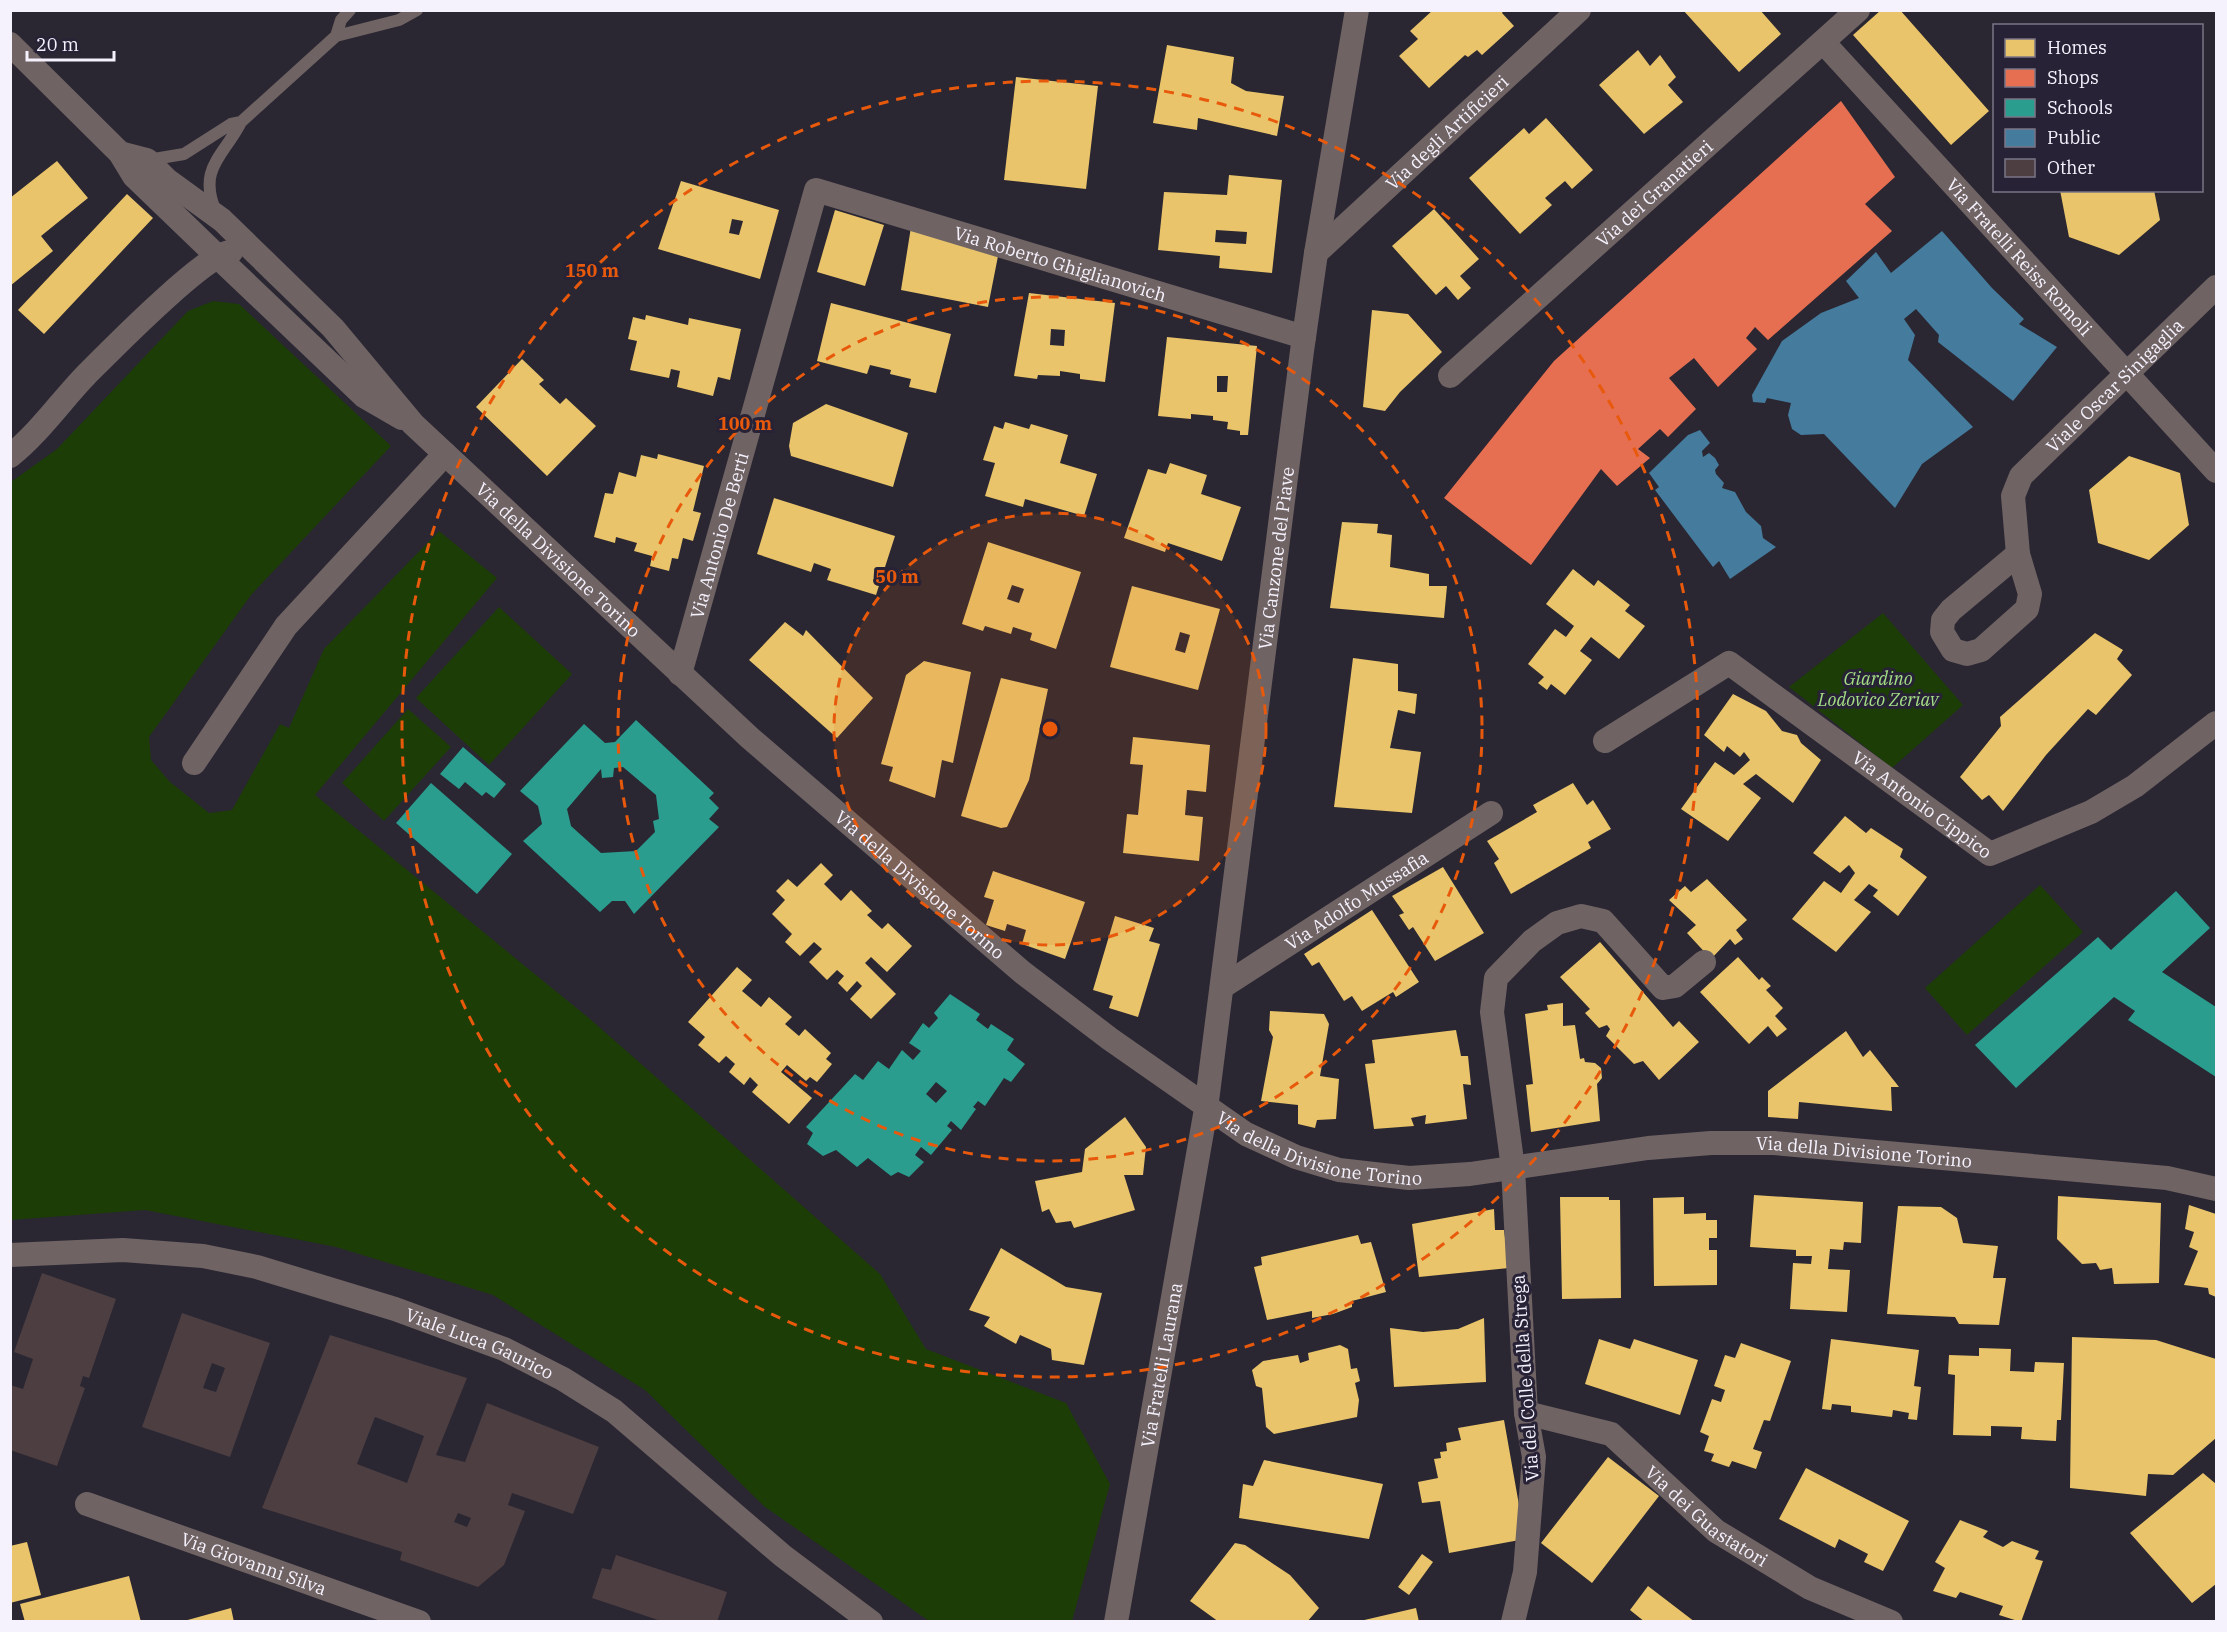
<svg xmlns="http://www.w3.org/2000/svg" width="2227" height="1632" viewBox="0 0 2227 1632" font-family="'IBM Plex Serif',serif">
<rect width="100%" height="100%" fill="#2a2732"/>
<path fill="#1d3d07" d="M213,301L239,304L391,446L251,595L149,737L151,760L170,782L209,813L232,810L280,724L289,728L324,649L439,531L497,578L315,795L590,1019L880,1274L926,1349L1066,1403L1110,1484L1072,1621H929L765,1507L645,1390L493,1295L336,1247L145,1210L11,1220V482L57,449L188,311Z
M499,607L572,674L489,765L416,698Z
M1883,613L1963,705L1892,768L1789,687Z
M408,709L451,747L384,821L342,783Z
M2040,885L2083,932L1967,1035L1925,988Z"/>
<path fill="#e9c46a" fill-rule="evenodd" d="M1433,10H1504L1502,13L1514,26L1482,55L1477,50L1468,57L1465,55L1429,88L1399,56L1418,39L1410,31Z
M1683,10H1760L1781,34L1739,72Z
M1881,10H1900L1989,111L1951,145L1853,35Z
M1167,45L1234,57L1231,83L1246,91L1284,96L1277,136L1198,118L1197,130L1153,123Z
M1638,50L1650,66L1660,55L1676,77L1668,85L1683,102L1644,134L1599,85Z
M1016,77L1098,86L1086,189L1004,180Z
M1546,118L1593,170L1572,189L1565,181L1545,198L1552,205L1520,234L1469,178L1524,128L1529,134Z
M57,161L88,198L41,236L53,251L10,286V198Z
M1229,175L1282,180L1272,273L1219,268L1220,256L1158,250L1164,192L1227,195ZM1216,230L1247,232L1246,244L1215,242Z
M681,181L779,210L760,279L658,249ZM732,219L743,221L739,235L729,233Z
M2060,190H2154L2160,220L2119,255L2069,237Z
M127,194L153,218L44,334L18,310Z
M1434,209L1479,259L1460,276L1471,288L1458,300L1446,286L1436,295L1392,246Z
M835,210L884,225L865,286L817,272Z
M911,227L999,251L988,307L901,290Z
M1029,293L1115,303L1105,382L1080,379V374L1060,371V376L1038,375L1037,379L1014,376ZM1051,329L1065,330L1064,346L1050,345Z
M831,303L951,334L936,393L909,387L911,379L890,374L891,370L870,365L867,374L817,361Z
M1372,310L1408,314L1442,352L1400,392L1385,411L1363,407Z
M646,315L688,325L689,318L741,329L730,380L718,377L713,396L677,387L680,371L671,369L669,378L630,370L637,341L628,339L633,317L645,320Z
M1167,337L1257,346L1248,435H1240V431L1227,429L1228,422L1213,420V416L1191,414V419L1158,416ZM1217,376H1228L1227,392H1217Z
M522,359L544,380L539,384L560,404L566,398L596,426L547,476L476,407Z
M826,404L908,433L893,487L791,456L789,446L793,423Z
M1005,422L1029,429L1031,424L1068,435L1060,463L1097,474L1084,516L1025,499L1023,507L985,496L995,463L983,460L994,426L1003,429Z
M658,454L704,466L693,511L701,513L693,541L683,538L678,559L672,558L669,571L650,566L652,556L634,551L637,543L616,537L615,543L594,537L605,493L613,494L619,472L636,477L641,455L657,459Z
M2129,456L2180,473L2189,525L2149,560L2098,543L2089,490Z
M1170,463L1207,475L1201,494L1241,507L1222,561L1168,543L1165,552L1124,538L1148,469L1166,474Z
M774,498L895,536L876,595L827,580L831,569L814,563L811,572L757,554Z
M1342,522L1378,524L1377,533L1392,535L1390,567L1429,574V586H1447L1444,618L1330,608Z
M988,542L1081,572L1056,649L1030,640L1032,633L1013,627L1011,634L985,626L983,631L962,624ZM1012,585L1024,589L1019,603L1007,599Z
M1573,569L1594,586L1598,580L1630,605L1625,611L1645,626L1619,659L1591,637L1580,651L1592,660L1565,695L1551,684L1547,690L1538,683L1544,677L1528,664L1555,629L1566,637L1574,626L1546,604Z
M1132,586L1220,609L1198,690L1110,667ZM1180,632L1190,635L1185,653L1175,650Z
M785,622L803,636L806,630L873,698L837,738L749,660Z
M2095,633L2123,650L2117,659L2132,675L2096,715L2088,709L2046,755L2003,811L1989,795L1982,800L1960,777L2001,726L2000,717Z
M1353,658L1398,664V691L1417,694L1415,714L1398,710L1390,748L1421,752L1412,813L1334,807Z
M924,661L971,672L953,763L942,760L935,798L889,781L893,767L881,764L906,675Z
M1001,678L1048,689L1029,780L1007,827L1001,828L961,816Z
M1733,694L1766,711L1782,731L1797,735L1801,743L1821,760L1793,803L1756,774L1743,784L1761,798L1728,841L1681,809L1715,762L1734,775L1750,760L1744,752L1740,757L1727,746L1724,752L1704,735Z
M1133,737L1210,745L1206,792L1187,790L1185,815L1203,817L1199,861L1123,853L1127,814L1138,815L1143,765L1130,764Z
M1573,783L1587,805L1593,800L1611,829L1588,842L1591,848L1511,894L1494,863L1499,859L1487,841L1537,812L1533,805Z
M1845,816L1866,833L1871,828L1903,849L1900,857L1927,877L1898,916L1873,896L1878,890L1869,884L1854,900L1871,912L1836,952L1792,919L1824,881L1841,893L1855,873L1849,865L1840,873L1813,853Z
M821,863L833,875L824,884L841,901L851,890L872,911L867,915L882,929L888,923L912,946L887,972L871,957L865,963L896,994L871,1019L850,999L862,986L857,981L847,992L838,983L844,976L837,970L827,980L809,962L822,949L814,942L800,956L785,942L792,934L772,914L785,900L776,891L788,879L797,887Z
M1443,867L1484,933L1435,961L1413,927L1409,930L1399,915L1404,913L1392,896Z
M993,871L1085,902L1065,959L1022,944L1026,930L1007,924L1005,931L986,925L994,900L984,897Z
M1707,879L1747,920L1736,930L1743,939L1735,945L1730,939L1711,959L1687,933L1696,925L1669,900L1685,886L1691,892Z
M1372,910L1419,982L1396,997L1393,992L1362,1011L1352,996L1344,1001L1319,962L1312,966L1304,954Z
M1115,916L1154,928L1149,941L1160,944L1138,1017L1109,1008L1113,996L1093,990Z
M1600,942L1673,1027L1679,1021L1699,1042L1659,1080L1643,1061L1634,1064L1606,1036L1610,1029L1607,1025L1599,1028L1585,1013L1590,1009L1560,977Z
M1738,957L1759,980L1762,977L1771,986L1766,990L1783,1008L1775,1016L1787,1029L1777,1037L1768,1026L1749,1044L1700,992Z
M737,967L752,980L742,991L761,1007L769,997L792,1017L785,1024L799,1036L805,1029L831,1053L826,1059L832,1064L817,1082L810,1077L806,1081L787,1065L781,1072L812,1098L789,1124L752,1092L758,1085L750,1077L744,1085L729,1072L735,1064L726,1056L719,1063L698,1045L705,1037L688,1022Z
M1563,1003V1026L1575,1025L1580,1059L1584,1058L1585,1062L1595,1063L1601,1068L1602,1078L1597,1084L1600,1121L1531,1132L1526,1085L1533,1084L1525,1014L1548,1010L1547,1005Z
M1270,1011L1324,1014L1329,1024L1320,1076L1339,1079L1336,1119L1317,1120L1315,1128L1298,1124V1105L1261,1101L1273,1037L1269,1030Z
M1456,1030L1461,1056H1468L1471,1085L1463,1084L1467,1119L1425,1124L1426,1115L1411,1118L1414,1126L1374,1129L1365,1064L1375,1063L1372,1040Z
M1846,1031L1863,1057L1870,1050L1899,1087H1891L1892,1111L1799,1102L1798,1119L1768,1117V1091Z
M1125,1117L1146,1147L1143,1175H1124L1135,1210L1074,1228L1071,1221L1056,1223L1049,1209L1042,1212L1035,1181L1082,1172L1085,1149Z
M1754,1195L1863,1202L1861,1243L1844,1242L1843,1250L1830,1249L1828,1269L1850,1270L1847,1312L1790,1309L1793,1263L1811,1264L1812,1256H1796V1250L1750,1247Z
M2058,1196L2161,1203L2159,1283L2114,1284L2112,1268L2100,1270L2096,1263L2082,1264L2057,1239Z
M1560,1197H1609V1200H1620L1621,1298L1562,1299Z
M1684,1197V1214L1706,1213V1220H1717V1238H1709V1250H1717V1285L1654,1286L1653,1198Z
M2189,1205L2216,1214V1297L2209,1294L2208,1288L2184,1285L2198,1251L2189,1247L2194,1232L2185,1229Z
M1898,1206L1941,1207L1957,1218L1963,1243L1998,1246L1993,1278H2006L1999,1325L1959,1324L1955,1317L1887,1314Z
M1494,1209L1495,1230H1504L1509,1268L1419,1277L1412,1224Z
M1358,1235L1361,1244L1371,1242L1386,1292L1352,1301V1307L1333,1314L1312,1318V1311L1267,1320L1254,1267L1262,1265L1261,1257Z
M1001,1248L1066,1287L1102,1293L1084,1365L1052,1360L1051,1349L1020,1335L1016,1344L984,1326L990,1317L969,1310Z
M1484,1318L1486,1382L1394,1387L1390,1328L1423,1332L1458,1329Z
M2072,1337L2156,1340L2216,1359V1438L2173,1475L2148,1474L2146,1496L2070,1488Z
M1599,1339L1630,1349L1634,1339L1698,1360L1680,1415L1585,1384Z
M1831,1339L1919,1350L1914,1386L1921,1387L1917,1420L1908,1419L1909,1413L1893,1410L1892,1417L1851,1412V1406L1832,1404L1831,1410L1822,1409Z
M1741,1343L1791,1361L1770,1421L1764,1420L1753,1449L1762,1452L1756,1469L1732,1461L1729,1467L1711,1461L1714,1454L1704,1451L1709,1436L1700,1432L1712,1399L1721,1402L1725,1390L1714,1386L1725,1355L1735,1358Z
M1340,1345L1348,1349L1351,1369L1357,1368L1360,1381L1355,1383L1359,1400L1357,1417L1274,1434L1266,1427L1262,1388L1256,1386L1252,1370L1263,1361L1298,1355L1300,1363L1309,1360L1308,1353Z
M1979,1348L2011,1349L2010,1371L2034,1372L2035,1362L2064,1363L2061,1420H2057L2056,1441L2021,1439L2022,1427L1991,1426V1436L1953,1435L1955,1375L1948,1374L1949,1355L1979,1356Z
M1504,1420L1525,1539L1449,1553L1440,1501L1422,1503L1418,1482L1438,1478L1434,1459L1441,1458L1440,1452L1447,1451L1446,1443L1461,1440L1458,1428Z
M1608,1457L1659,1496L1592,1583L1541,1543Z
M1264,1460L1383,1484L1369,1539L1239,1518L1243,1484L1253,1486Z
M1806,1468L1909,1521L1883,1571L1864,1562L1868,1554L1839,1539L1835,1548L1779,1519Z
M2203,1473L2216,1484V1584L2192,1603L2130,1533Z
M1960,1520L1988,1531L1983,1537L2003,1547L2012,1541L2039,1551L2035,1559L2043,1561L2021,1622L1999,1615L2003,1606L1960,1592L1956,1598L1933,1591L1945,1568L1935,1562Z
M27,1542L41,1595L10,1603V1546Z
M1235,1543L1245,1545L1290,1575L1319,1608L1307,1622H1219L1190,1601Z
M1422,1554L1433,1562L1409,1595L1398,1587Z
M129,1576L141,1622H25L20,1604Z
M1648,1586L1695,1622H1645L1630,1610Z
M231,1608L234,1622H184V1621Z
M1416,1608L1419,1622H1361L1360,1621Z"/>
<path fill="#e76f51" d="M1841,101L1895,177L1865,204L1892,231L1768,340L1755,327L1746,338L1757,349L1718,387L1694,358L1669,378L1696,409L1668,437L1660,429L1638,449L1650,458L1617,486L1601,469L1531,565L1444,498L1554,361Z"/>
<path fill="#2a9d8f" fill-rule="evenodd" d="M636,720L714,793L709,798L719,808L709,819L719,827L634,914L625,901H612L600,912L523,841L542,824L538,806L520,791L584,724L605,743L615,742ZM623,767L656,795L659,819L653,821L655,832L636,851L601,853L571,826L567,809L601,769L602,778L613,777L614,768Z
M463,747L506,784L494,798L486,792L482,796L465,782L459,789L440,774Z
M431,783L512,854L477,894L396,823Z
M2176,891L2210,928L2162,972L2216,1007V1077L2128,1020L2135,1011L2114,997L2016,1088L1975,1045L2098,937L2111,950Z
M950,994L980,1014L976,1020L988,1029L991,1024L1014,1039L1007,1050L1025,1064L1011,1082L1004,1078L985,1106L978,1101L973,1107L976,1109L961,1130L951,1121L947,1126L952,1130L931,1155L921,1147L915,1155L924,1162L909,1177L898,1172L891,1176L868,1158L857,1167L836,1150L823,1156L807,1144L813,1133L806,1127L855,1074L863,1080L878,1061L889,1069L902,1050L913,1060L921,1051L909,1043L923,1023L929,1028L938,1018L934,1013ZM936,1082L947,1091L936,1103L926,1094Z"/>
<path fill="#457b9d" d="M1942,231L1992,288L2024,319L2019,324L2057,347L2013,401L1938,342L1939,335L1916,309L1904,319L1915,335L1908,360L1973,427L1922,464L1895,508L1824,434L1801,435L1792,429L1788,415L1791,403L1767,398L1765,403L1753,402L1752,395L1782,341L1821,313L1859,298L1846,281L1876,252L1891,273Z
M1700,430L1710,443L1702,451L1703,457L1709,453L1715,458L1719,465L1715,470L1716,474L1724,483L1722,488L1735,492L1746,512L1761,526L1763,538L1776,547L1730,579L1719,561L1713,567L1655,490L1659,487L1649,473L1688,435Z"/>
<path fill="#4c3e41" fill-rule="evenodd" d="M42,1273L116,1299L89,1378L83,1376L80,1386L85,1388L57,1466L10,1450V1385L23,1389L33,1359L14,1352Z
M182,1313L270,1343L230,1457L142,1427ZM212,1363L225,1368L216,1392L203,1388Z
M330,1335L467,1378L436,1455L465,1462L487,1403L599,1447L573,1514L512,1493L508,1505L525,1511L504,1565L478,1587L400,1560L402,1552L262,1508ZM375,1417L424,1436L407,1483L357,1464ZM458,1513L471,1518L467,1527L454,1522Z
M616,1555L727,1592L717,1622H664L592,1598L602,1568L611,1570Z"/>
<g fill="none" stroke-linecap="round" stroke-linejoin="round">
<path stroke="#6f6364" stroke-width="12" d="M336,36L341,20L350,10
M148,160L184,154L231,124L241,122
M216,212C197,168 224,156 241,122L336,36L399,20L417,10"/>
<g stroke="#6f6364" stroke-width="24">
<path id="s1" d="M1823,42L2216,471"/>
<path d="M10,44L120,153L134,176L217,256L364,396L402,418"/>
<path id="s2" d="M120,153L147,160L167,180L222,220L333,328L413,424L750,738L1022,972L1110,1039L1246,1134L1296,1157L1339,1170L1409,1178L1470,1174L1648,1148L1711,1143H1774L2167,1178L2216,1189"/>
<path id="s3" d="M1316,253L1579,10"/>
<path id="s4" d="M1450,376L1858,10"/>
<path d="M10,456C39,433 61,401 86,375C107,354 209,250 231,252"/>
<path id="s5" d="M2018,554L2013,496L2021,476L2216,287"/>
<path d="M2018,554L2030,594L2027,609L1981,650L1967,654L1953,650L1942,632L1943,620L1951,610Z"/>
<path id="s6" d="M680,674L816,190L1304,337"/>
<path id="s7" d="M1605,741L1729,663L1990,854L2091,812L2135,786L2216,723"/>
<path d="M194,763L286,626L445,454"/>
<path id="s8" d="M1222,987L1491,813"/>
<path id="s9" d="M10,1255L123,1250L203,1256L257,1267L395,1309L504,1349L563,1379L614,1411L783,1556L871,1622"/>
<path id="s10" d="M1526,1413L1611,1434L1716,1531L1810,1588L1891,1622"/>
<path id="s11" d="M87,1504L419,1622"/>
<path id="s12" d="M1116,1622L1206,1109L1302,351L1316,253L1357,10"/>
<path d="M1513,1622L1525,1572L1534,1457L1526,1413L1513,1168L1492,1012L1496,978L1532,941L1557,923L1581,916L1603,921L1663,988L1675,986L1704,962"/>
</g>
</g>
<circle cx="1050" cy="729" r="216" fill="#e8590c" fill-opacity=".12"/>
<g fill="none" stroke="#e8590c" stroke-width="3" stroke-dasharray="10 8">
<circle cx="1050" cy="729" r="216"/>
<circle cx="1050" cy="729" r="432"/>
<circle cx="1050" cy="729" r="648"/>
</g>
<g text-anchor="middle" dominant-baseline="central" stroke-width="6" stroke-linejoin="round" paint-order="stroke">
<g font-size="18" fill="#f5f2fd" stroke="#282237">
<text stroke="none"><textPath href="#s3" startOffset="178">Via degli Artificieri</textPath></text>
<text stroke="none"><textPath href="#s4" startOffset="274">Via dei Granatieri</textPath></text>
<text stroke="none"><textPath href="#s1" startOffset="291">Via Fratelli Reiss Romoli</textPath></text>
<text stroke="none"><textPath href="#s6" startOffset="758">Via Roberto Ghiglianovich</textPath></text>
<text stroke="none"><textPath href="#s5" startOffset="210">Viale Oscar Sinigaglia</textPath></text>
<text stroke="none"><textPath href="#s6" startOffset="144">Via Antonio De Berti</textPath></text>
<text stroke="none"><textPath href="#s12" startOffset="1076">Via Canzone del Piave</textPath></text>
<text stroke="none"><textPath href="#s2" startOffset="603">Via della Divisione Torino</textPath></text>
<text stroke="none"><textPath href="#s7" startOffset="386">Via Antonio Cippico</textPath></text>
<text stroke="none"><textPath href="#s2" startOffset="1089">Via della Divisione Torino</textPath></text>
<text stroke="none"><textPath href="#s8" startOffset="160">Via Adolfo Mussafia</textPath></text>
<text stroke="none"><textPath href="#s2" startOffset="1575">Via della Divisione Torino</textPath></text>
<text stroke="none"><textPath href="#s2" startOffset="2128">Via della Divisione Torino</textPath></text>
<text stroke="none"><textPath href="#s9" startOffset="484">Viale Luca Gaurico</textPath></text>
<text stroke="none"><textPath href="#s12" startOffset="261">Via Fratelli Laurana</textPath></text>
<text transform="translate(1525 1378) rotate(-94)">Via del Colle della Strega</text>
<text stroke="none"><textPath href="#s10" startOffset="214">Via dei Guastatori</textPath></text>
<text stroke="none"><textPath href="#s11" startOffset="177">Via Giovanni Silva</textPath></text>
</g>
<g font-size="18" font-style="italic" fill="#a4df86" stroke="#282237">
<text x="1878" y="678">Giardino<tspan x="1878" dy="21">Lodovico Zeriav</tspan></text>
</g>
</g>
<circle cx="1050" cy="729" r="9" fill="#e8590c" stroke="#282237" stroke-width="3"/>
<g font-size="18" text-anchor="middle" font-weight="bold" fill="#e8590c" stroke="#282237" stroke-width="6" stroke-linejoin="round" paint-order="stroke">
<text x="592" y="277">150 m</text>
<text x="745" y="430">100 m</text>
<text x="897" y="583">50 m</text>
</g>
<rect width="2227" height="1632" fill="none" stroke="#f5f2fd" stroke-width="24"/>
<rect x="1993" y="24" width="210" height="168" fill="#282237" stroke="#7a7586" stroke-width="1.5"/>
<rect x="2005" y="39" width="30" height="18" fill="#e9c46a" stroke="#7a7586" stroke-width="1.5"/>
<text x="2047" y="54" font-size="18" fill="#f5f2fd">Homes</text>
<rect x="2005" y="69" width="30" height="18" fill="#e76f51" stroke="#7a7586" stroke-width="1.5"/>
<text x="2047" y="84" font-size="18" fill="#f5f2fd">Shops</text>
<rect x="2005" y="99" width="30" height="18" fill="#2a9d8f" stroke="#7a7586" stroke-width="1.5"/>
<text x="2047" y="114" font-size="18" fill="#f5f2fd">Schools</text>
<rect x="2005" y="129" width="30" height="18" fill="#457b9d" stroke="#7a7586" stroke-width="1.5"/>
<text x="2047" y="144" font-size="18" fill="#f5f2fd">Public</text>
<rect x="2005" y="159" width="30" height="18" fill="#4c3e41" stroke="#7a7586" stroke-width="1.5"/>
<text x="2047" y="174" font-size="18" fill="#f5f2fd">Other</text>
<path d="M27 51v9h87v-9" fill="none" stroke="#f5f2fd" stroke-width="3"/>
<text x="36" y="51" font-size="18" fill="#f5f2fd" stroke="#282237" stroke-width="4.5" paint-order="stroke">20 m</text>
</svg>
